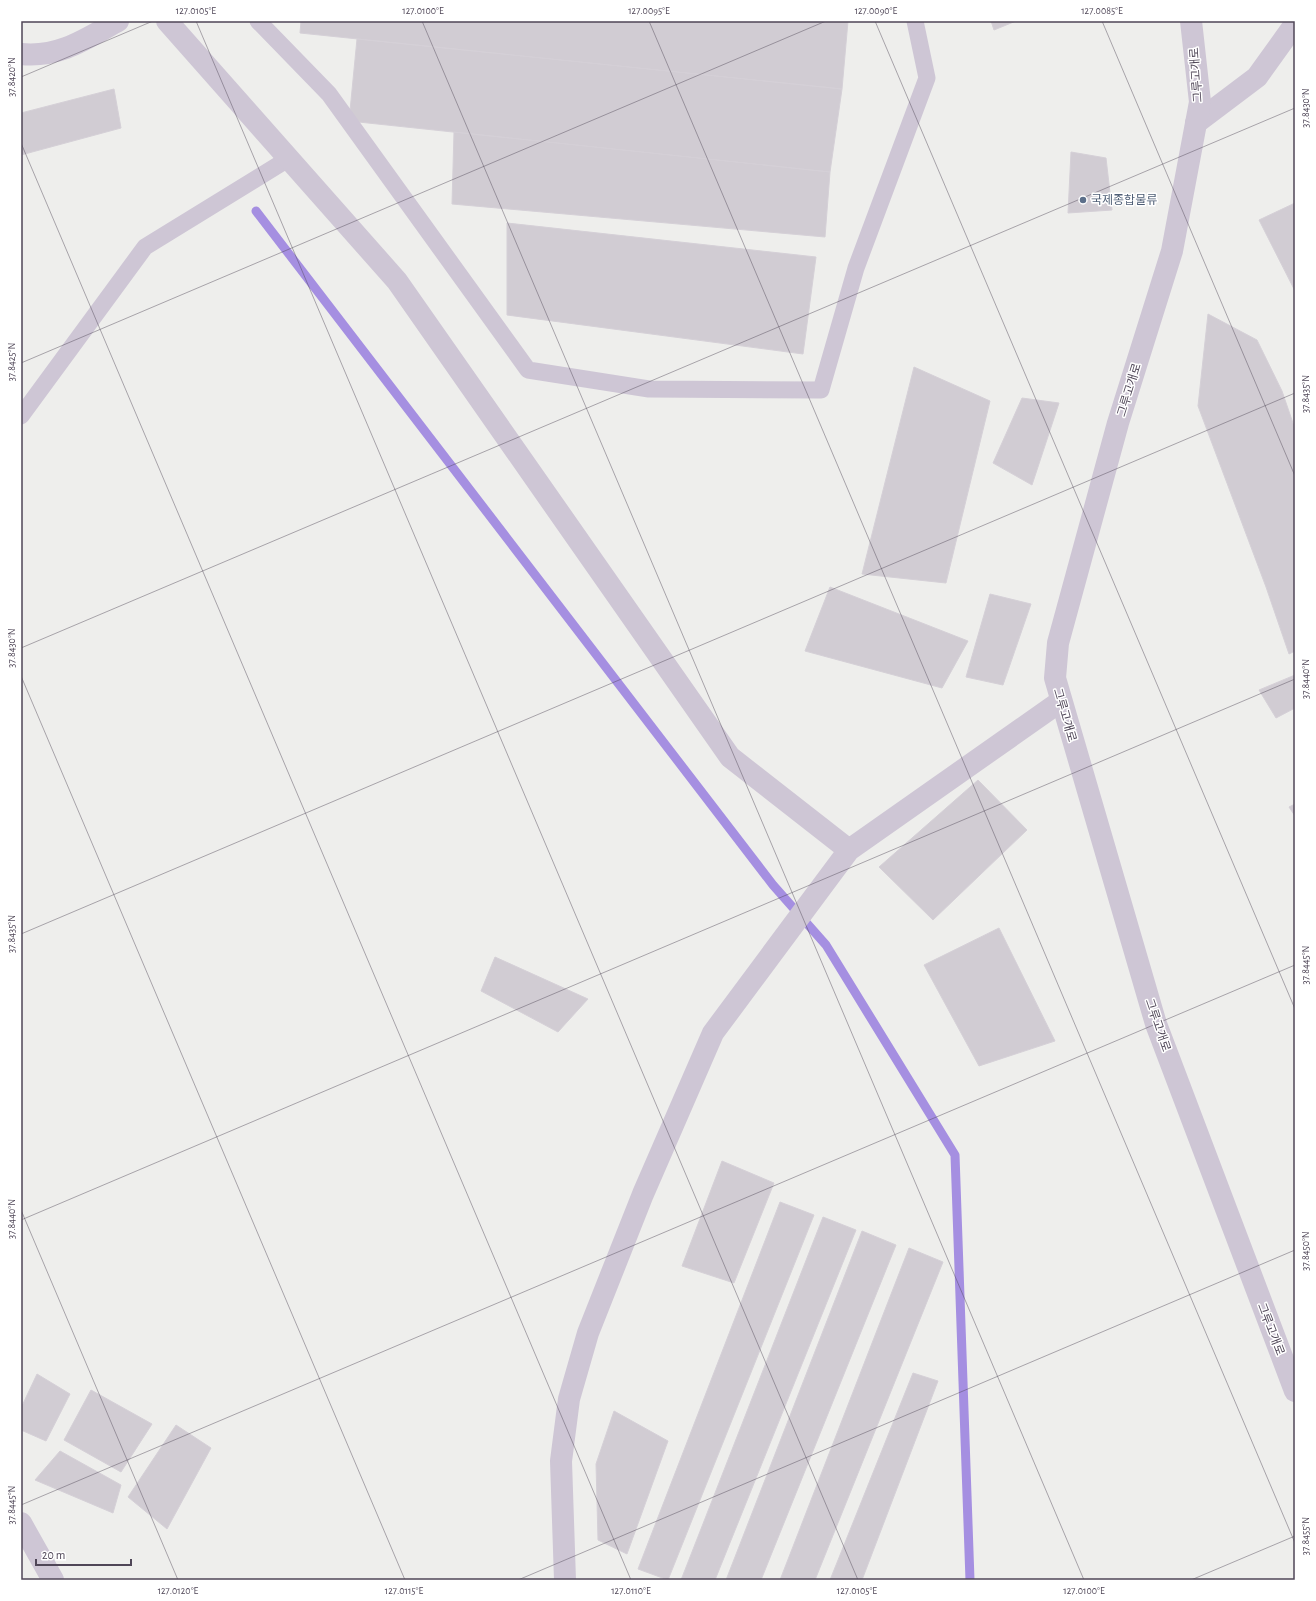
<svg xmlns="http://www.w3.org/2000/svg" width="1316" height="1601" viewBox="0 0 1316 1601" font-family="'Alegreya Sans','Noto Sans KR',sans-serif">
<rect width="100%" height="100%" fill="#eeeeec"/>
<g fill="none" stroke-linecap="round" stroke-linejoin="round">
<path stroke="#a58fe1" stroke-width="9" d="M256,211L773,885L826,945L955,1155L970,1580"/>
</g>
<path fill="#d1ccd3" stroke="#d5d0d7" d="M301,21H848L842,89L300,33Z
M991,21H1016L994,30Z
M357,39L842,89L830,172L349,121Z
M114,89L121,128L21,155V113Z
M454,132L830,172L825,237L452,204Z
M1071,152L1106,158L1112,210L1068,213Z
M1295,203V291L1259,220Z
M507,223L816,257L803,354L507,315Z
M1208,314L1257,340L1282,391L1295,429V651L1289,654L1266,587L1198,406Z
M914,367L990,401L946,583L862,574Z
M1022,398L1059,403L1032,485L993,463Z
M830,587L968,641L942,688L805,651Z
M990,594L1031,604L1003,685L966,677Z
M1295,675V708L1276,718L1259,690Z
M978,780L1027,830L933,920L879,867Z
M1295,804V816L1289,807Z
M999,928L1055,1041L979,1066L924,965Z
M495,957L588,999L558,1032L481,991Z
M722,1161L774,1183L734,1283L682,1266Z
M780,1202L814,1215L668,1580L638,1569Z
M823,1217L856,1230L715,1580H681Z
M862,1231L896,1245L761,1580H726Z
M909,1248L943,1262L815,1580H780Z
M913,1373L938,1381L862,1580H830Z
M37,1374L70,1394L46,1441L21,1430V1408Z
M91,1390L152,1424L121,1472L64,1440Z
M614,1411L668,1441L627,1554L598,1540L596,1464Z
M176,1425L211,1448L167,1529L128,1497Z
M60,1451L121,1485L113,1513L35,1480Z"/>
<g fill="none" stroke-linecap="round" stroke-linejoin="round">
<path stroke="#cec6d5" stroke-width="17" d="M258,21L329,94L528,370L649,389L821,390L856,268L927,78L915,21
M21,416L145,247L288,159"/>
<path stroke="#cec6d5" stroke-width="22" d="M167,21L397,281L730,757L849,850
M21,54C59,58 86,39 118,21
M1196,123L1257,77L1295,24
M21,1523L53,1580
M565,1580L561,1461L569,1399L588,1333L643,1194L713,1033L849,850L1061,701"/>
<path stroke="#cec6d5" stroke-width="22" d="M1191,21L1200,102L1172,251L1118,423L1058,643L1055,678L1156,1024L1295,1391"/>
</g>
<path fill="none" stroke="#4f4657" stroke-width="1" stroke-opacity="0.45" d="M196,21L858,1580M422,21L1084,1580M649,21L1295,1543M875,21L1295,1009M1102,21L1295,476M21,77L153,21M21,143L631,1580M21,363L826,21M21,648L1295,108M21,676L405,1580M21,934L1295,393M21,1210L178,1580M21,1220L1295,679M21,1505L1295,965M518,1580L1295,1250M1191,1580L1295,1536"/>
<circle fill="#5c6f8a" stroke="#fff" stroke-width="1.5" cx="1083" cy="200" r="4"/>
<g text-anchor="middle" dominant-baseline="central" stroke-width="3" stroke-linejoin="round" paint-order="stroke">
<g font-size="12" fill="#4f4657" stroke="#fff">
<text transform="translate(1196 75) rotate(-94)">그루고개로</text>
<text transform="translate(1129 390) rotate(-73)">그루고개로</text>
<text transform="translate(1065 715) rotate(74)">그루고개로</text>
<text transform="translate(1158 1025) rotate(71)">그루고개로</text>
<text transform="translate(1271 1329) rotate(69)">그루고개로</text>
</g>
<g font-size="12" fill="#4e5e75" stroke="#fff" text-anchor="start">
<text x="1091" y="200">국제종합물류</text>
</g>
</g>
<rect width="1316" height="1601" fill="none" stroke="#ffffff" stroke-width="44"/>
<path d="M36 1559v6h95v-6" fill="none" stroke="#4f4657" stroke-width="2"/>
<text x="42" y="1559" font-size="12" fill="#4f4657" stroke="#ffffff" stroke-width="3" paint-order="stroke">20 m</text>
<rect x="22" y="22" width="1272" height="1557" fill="none" stroke="#4f4657" stroke-width="1.5"/>
<g font-size="10" text-anchor="middle" fill="#4f4657">
<text x="196" y="14">127.0105°E</text>
<text x="423" y="14">127.0100°E</text>
<text x="649" y="14">127.0095°E</text>
<text x="876" y="14">127.0090°E</text>
<text x="1102" y="14">127.0085°E</text>
<text transform="translate(11 77) rotate(-90)" y="4">37.8420°N</text>
<text transform="translate(1305 108) rotate(-90)" y="4">37.8430°N</text>
<text transform="translate(11 362) rotate(-90)" y="4">37.8425°N</text>
<text transform="translate(1305 394) rotate(-90)" y="4">37.8435°N</text>
<text transform="translate(11 648) rotate(-90)" y="4">37.8430°N</text>
<text transform="translate(1305 679) rotate(-90)" y="4">37.8440°N</text>
<text transform="translate(11 934) rotate(-90)" y="4">37.8435°N</text>
<text transform="translate(1305 965) rotate(-90)" y="4">37.8445°N</text>
<text transform="translate(11 1219) rotate(-90)" y="4">37.8440°N</text>
<text transform="translate(1305 1251) rotate(-90)" y="4">37.8450°N</text>
<text transform="translate(11 1505) rotate(-90)" y="4">37.8445°N</text>
<text transform="translate(1305 1536) rotate(-90)" y="4">37.8455°N</text>
<text x="178" y="1594">127.0120°E</text>
<text x="404" y="1594">127.0115°E</text>
<text x="631" y="1594">127.0110°E</text>
<text x="857" y="1594">127.0105°E</text>
<text x="1084" y="1594">127.0100°E</text>
</g>
</svg>
